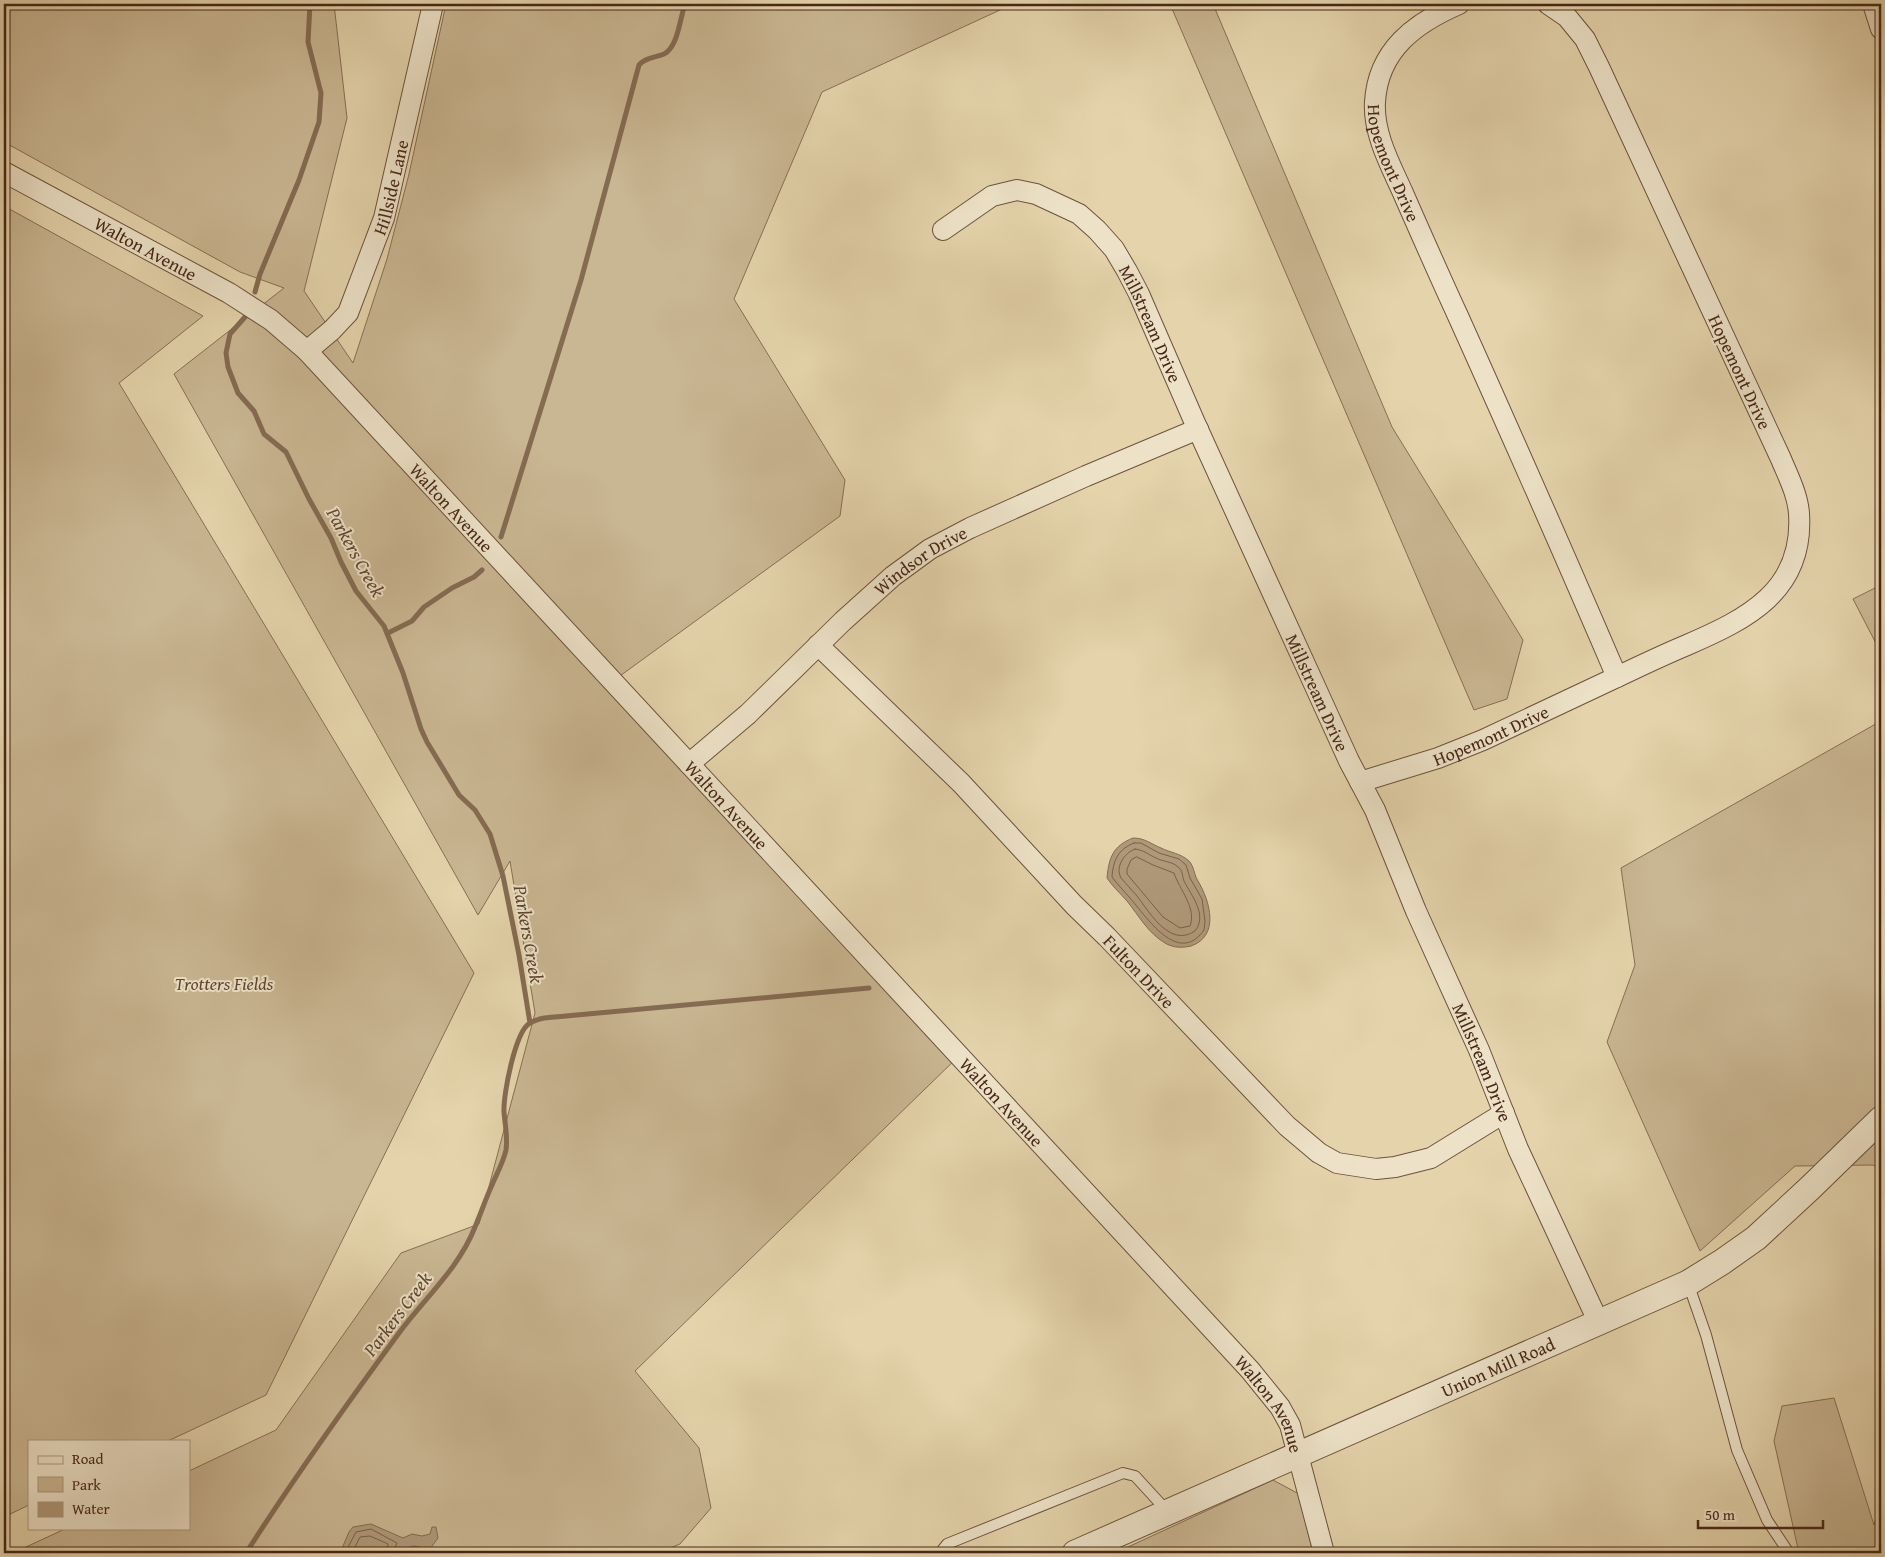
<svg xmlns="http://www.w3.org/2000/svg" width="1885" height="1557" viewBox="0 0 1885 1557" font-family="'Gentium Book Plus',serif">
<rect width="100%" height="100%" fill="#e4d3ab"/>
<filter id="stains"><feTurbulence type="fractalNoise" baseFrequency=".004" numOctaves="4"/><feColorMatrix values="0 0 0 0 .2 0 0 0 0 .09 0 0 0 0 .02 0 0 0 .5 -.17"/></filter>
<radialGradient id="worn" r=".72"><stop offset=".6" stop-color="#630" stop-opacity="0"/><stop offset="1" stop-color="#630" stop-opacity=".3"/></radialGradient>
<path fill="#c9b692" stroke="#886e54" d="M4,4H334L347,118L304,291L353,363L387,259L409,174L446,4H1013L822,92L734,299L845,480L840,516L613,681L961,1054L635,1371L699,1448L711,1508L680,1544L658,1553H13L67,1528H189V1471L276,1430L401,1253L479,1224L535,1013L510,861L478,915L174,374L284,288L240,272L4,142Z
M1170,4H1213L1392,427L1523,640L1507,699L1474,710Z
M4,206L203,316L119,383L474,973L266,1395L168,1441H29V1505L4,1517Z
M1881,585V653L1853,599Z
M1881,721V1170L1873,1165L1795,1166L1700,1251L1607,1042L1635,965L1621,868Z
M1834,1398L1874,1525L1881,1501V1553H1799L1774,1441L1782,1406Z
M1273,1480L1299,1494L1313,1553H1115Z"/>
<path fill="#af9979" stroke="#856b52" d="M1133,838C1145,838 1151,844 1161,848C1171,853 1180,853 1189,861C1194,866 1194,875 1198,881C1210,901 1220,936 1191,946C1183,948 1173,948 1165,943C1148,933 1139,916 1127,901C1120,893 1113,887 1107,878C1109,857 1113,846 1133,838Z
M371,1524L403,1538L412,1534L422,1536L430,1534L432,1527H436L438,1538L430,1549L414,1546L406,1548L395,1553H340L349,1532L353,1527Z"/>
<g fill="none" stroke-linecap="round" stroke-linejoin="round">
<path stroke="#7b6048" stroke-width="1" d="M1134,843H1141L1159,853L1179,859L1186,865L1190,878L1202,899L1205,921L1204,930C1178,967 1146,916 1130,898C1124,891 1118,885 1112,877C1113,861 1118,849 1134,843Z
M1135,849C1144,850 1149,855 1156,858C1163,862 1172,861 1178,867C1183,870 1182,876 1184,881C1191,895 1208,915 1195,931C1170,948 1150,913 1137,896C1132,890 1126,884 1121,878C1115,867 1124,853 1135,849Z
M1137,857L1153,865L1174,873C1179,889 1197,908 1190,926L1180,928L1163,917L1127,874V869L1131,860Z
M345,1553L356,1532L371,1529L397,1543L393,1553
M352,1553L360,1537L370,1536L388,1544L387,1553"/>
<path stroke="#856b52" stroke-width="5" d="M255,292L260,274L299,180L319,122L321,93L308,42L310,4
M245,317L230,334L226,353L228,367L238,393L254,411L264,434L286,452L309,499L331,538L341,562L356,591L384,626L403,673L421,729L427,742L459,795L475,810L490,834L503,876L519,955L530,1023
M501,537L581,280L639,65C646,57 655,58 664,54C678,47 680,18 685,4
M388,633L412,621L424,607L452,588L474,577L482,570
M246,1553C294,1478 346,1405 399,1333C425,1298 459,1268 475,1227C481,1213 486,1198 492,1185C497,1173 503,1163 506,1150C508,1137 505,1125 504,1112C503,1096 515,1031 530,1023C540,1017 554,1017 566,1016L869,988"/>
<g stroke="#6e523c" stroke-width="12">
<path id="service" d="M1688,1283L1706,1335L1737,1450L1767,1520L1789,1553
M945,1553L943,1549L947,1544L1123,1473L1135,1476L1168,1512"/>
</g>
<g stroke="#6e523c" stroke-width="22">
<g id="minor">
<path id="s1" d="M1459,4C1415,23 1378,50 1375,102C1373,134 1391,166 1403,193C1421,234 1439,275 1458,316C1512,436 1565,556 1617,677C1640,666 1663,655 1687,645C1747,619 1804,591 1799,514C1798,495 1788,476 1781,459L1599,67L1585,39L1567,17L1548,4"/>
<path d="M1873,4L1881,29"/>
<path id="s2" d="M4,172L229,293L271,320L307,351L1250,1370L1280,1407L1290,1425L1324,1553"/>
<path id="s3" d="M943,230L992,196L1017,190L1036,194L1079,214L1097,230L1114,249L1127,271L1139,294L1195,423L1314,684L1349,761L1375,810L1416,911L1479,1050L1518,1149L1598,1321"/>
<path id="s4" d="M307,351L332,330L348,313L384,218L433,4"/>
<path id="s5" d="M818,645L961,783L1074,905L1107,937L1287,1126L1319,1153L1337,1163L1376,1169L1395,1167L1431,1158L1504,1113"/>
<path id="s6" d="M689,764L748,714L843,621L893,576L930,549L970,528L1086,476L1198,429"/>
<path id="s7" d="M1360,782L1438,758L1483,740L1617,677"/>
</g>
</g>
<g stroke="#6e523c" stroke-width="27">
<g id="tertiary">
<path id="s8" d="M1075,1553L1688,1283L1722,1262L1756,1238L1810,1188L1881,1119"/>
</g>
</g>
<use href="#service" stroke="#ede2c8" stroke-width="10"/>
<use href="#minor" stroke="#ede2c8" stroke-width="20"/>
<use href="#tertiary" stroke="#ede2c8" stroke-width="25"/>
</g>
<g text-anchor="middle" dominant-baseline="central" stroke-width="4" stroke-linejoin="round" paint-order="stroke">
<g font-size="18" fill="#472717" stroke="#ede2c8">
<text stroke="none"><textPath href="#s1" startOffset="201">Hopemont Drive</textPath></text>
<text stroke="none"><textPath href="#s4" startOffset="189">Hillside Lane</textPath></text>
<text stroke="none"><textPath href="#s2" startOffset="161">Walton Avenue</textPath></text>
<text stroke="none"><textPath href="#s3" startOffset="285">Millstream Drive</textPath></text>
<text transform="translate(1740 372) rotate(65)">Hopemont Drive</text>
<text stroke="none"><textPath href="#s2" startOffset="566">Walton Avenue</textPath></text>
<text stroke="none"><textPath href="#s6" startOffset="309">Windsor Drive</textPath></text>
<text stroke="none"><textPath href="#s3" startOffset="690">Millstream Drive</textPath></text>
<text stroke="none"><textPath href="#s7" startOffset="139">Hopemont Drive</textPath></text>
<text stroke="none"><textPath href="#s2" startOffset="971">Walton Avenue</textPath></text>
<text stroke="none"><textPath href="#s5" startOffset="458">Fulton Drive</textPath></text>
<text stroke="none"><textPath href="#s3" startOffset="1095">Millstream Drive</textPath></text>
<text stroke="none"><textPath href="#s2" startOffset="1376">Walton Avenue</textPath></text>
<text stroke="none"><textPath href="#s8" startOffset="462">Union Mill Road</textPath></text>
<text stroke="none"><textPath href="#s2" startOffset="1781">Walton Avenue</textPath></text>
</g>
<g font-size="18" font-style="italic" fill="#614430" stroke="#ede2c8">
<text x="224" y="983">Trotters Fields</text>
</g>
<g font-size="19" font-style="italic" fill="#614430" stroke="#ede2c8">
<text transform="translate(356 552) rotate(61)">Parkers Creek</text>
<text transform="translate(529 934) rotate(80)">Parkers Creek</text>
<text transform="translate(397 1314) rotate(-53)">Parkers Creek</text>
</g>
</g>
<rect width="1885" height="1557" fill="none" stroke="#e4d3ab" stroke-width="20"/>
<rect x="5" y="5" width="1875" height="1547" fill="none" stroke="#472717" stroke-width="2.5"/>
<rect x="10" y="10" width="1865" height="1537" fill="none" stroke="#472717"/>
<rect x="28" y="1440" width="162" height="90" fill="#ede2c8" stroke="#ab9781"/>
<rect x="38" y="1456" width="25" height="8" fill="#ede2c8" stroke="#ab9781"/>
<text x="72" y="1464" font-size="15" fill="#472717">Road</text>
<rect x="38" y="1477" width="25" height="15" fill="#c9b692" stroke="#ab9781"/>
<text x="72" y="1490" font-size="15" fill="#472717">Park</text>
<rect x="38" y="1502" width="25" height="15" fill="#af9979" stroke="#ab9781"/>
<text x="72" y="1514" font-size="15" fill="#472717">Water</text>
<path d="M1698 1520v8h125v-8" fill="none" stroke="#472717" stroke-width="2.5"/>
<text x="1705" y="1520" font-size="15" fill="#472717" stroke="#ede2c8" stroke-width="4" paint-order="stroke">50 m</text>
<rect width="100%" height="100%" filter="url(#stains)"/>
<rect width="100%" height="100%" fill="url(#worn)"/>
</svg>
